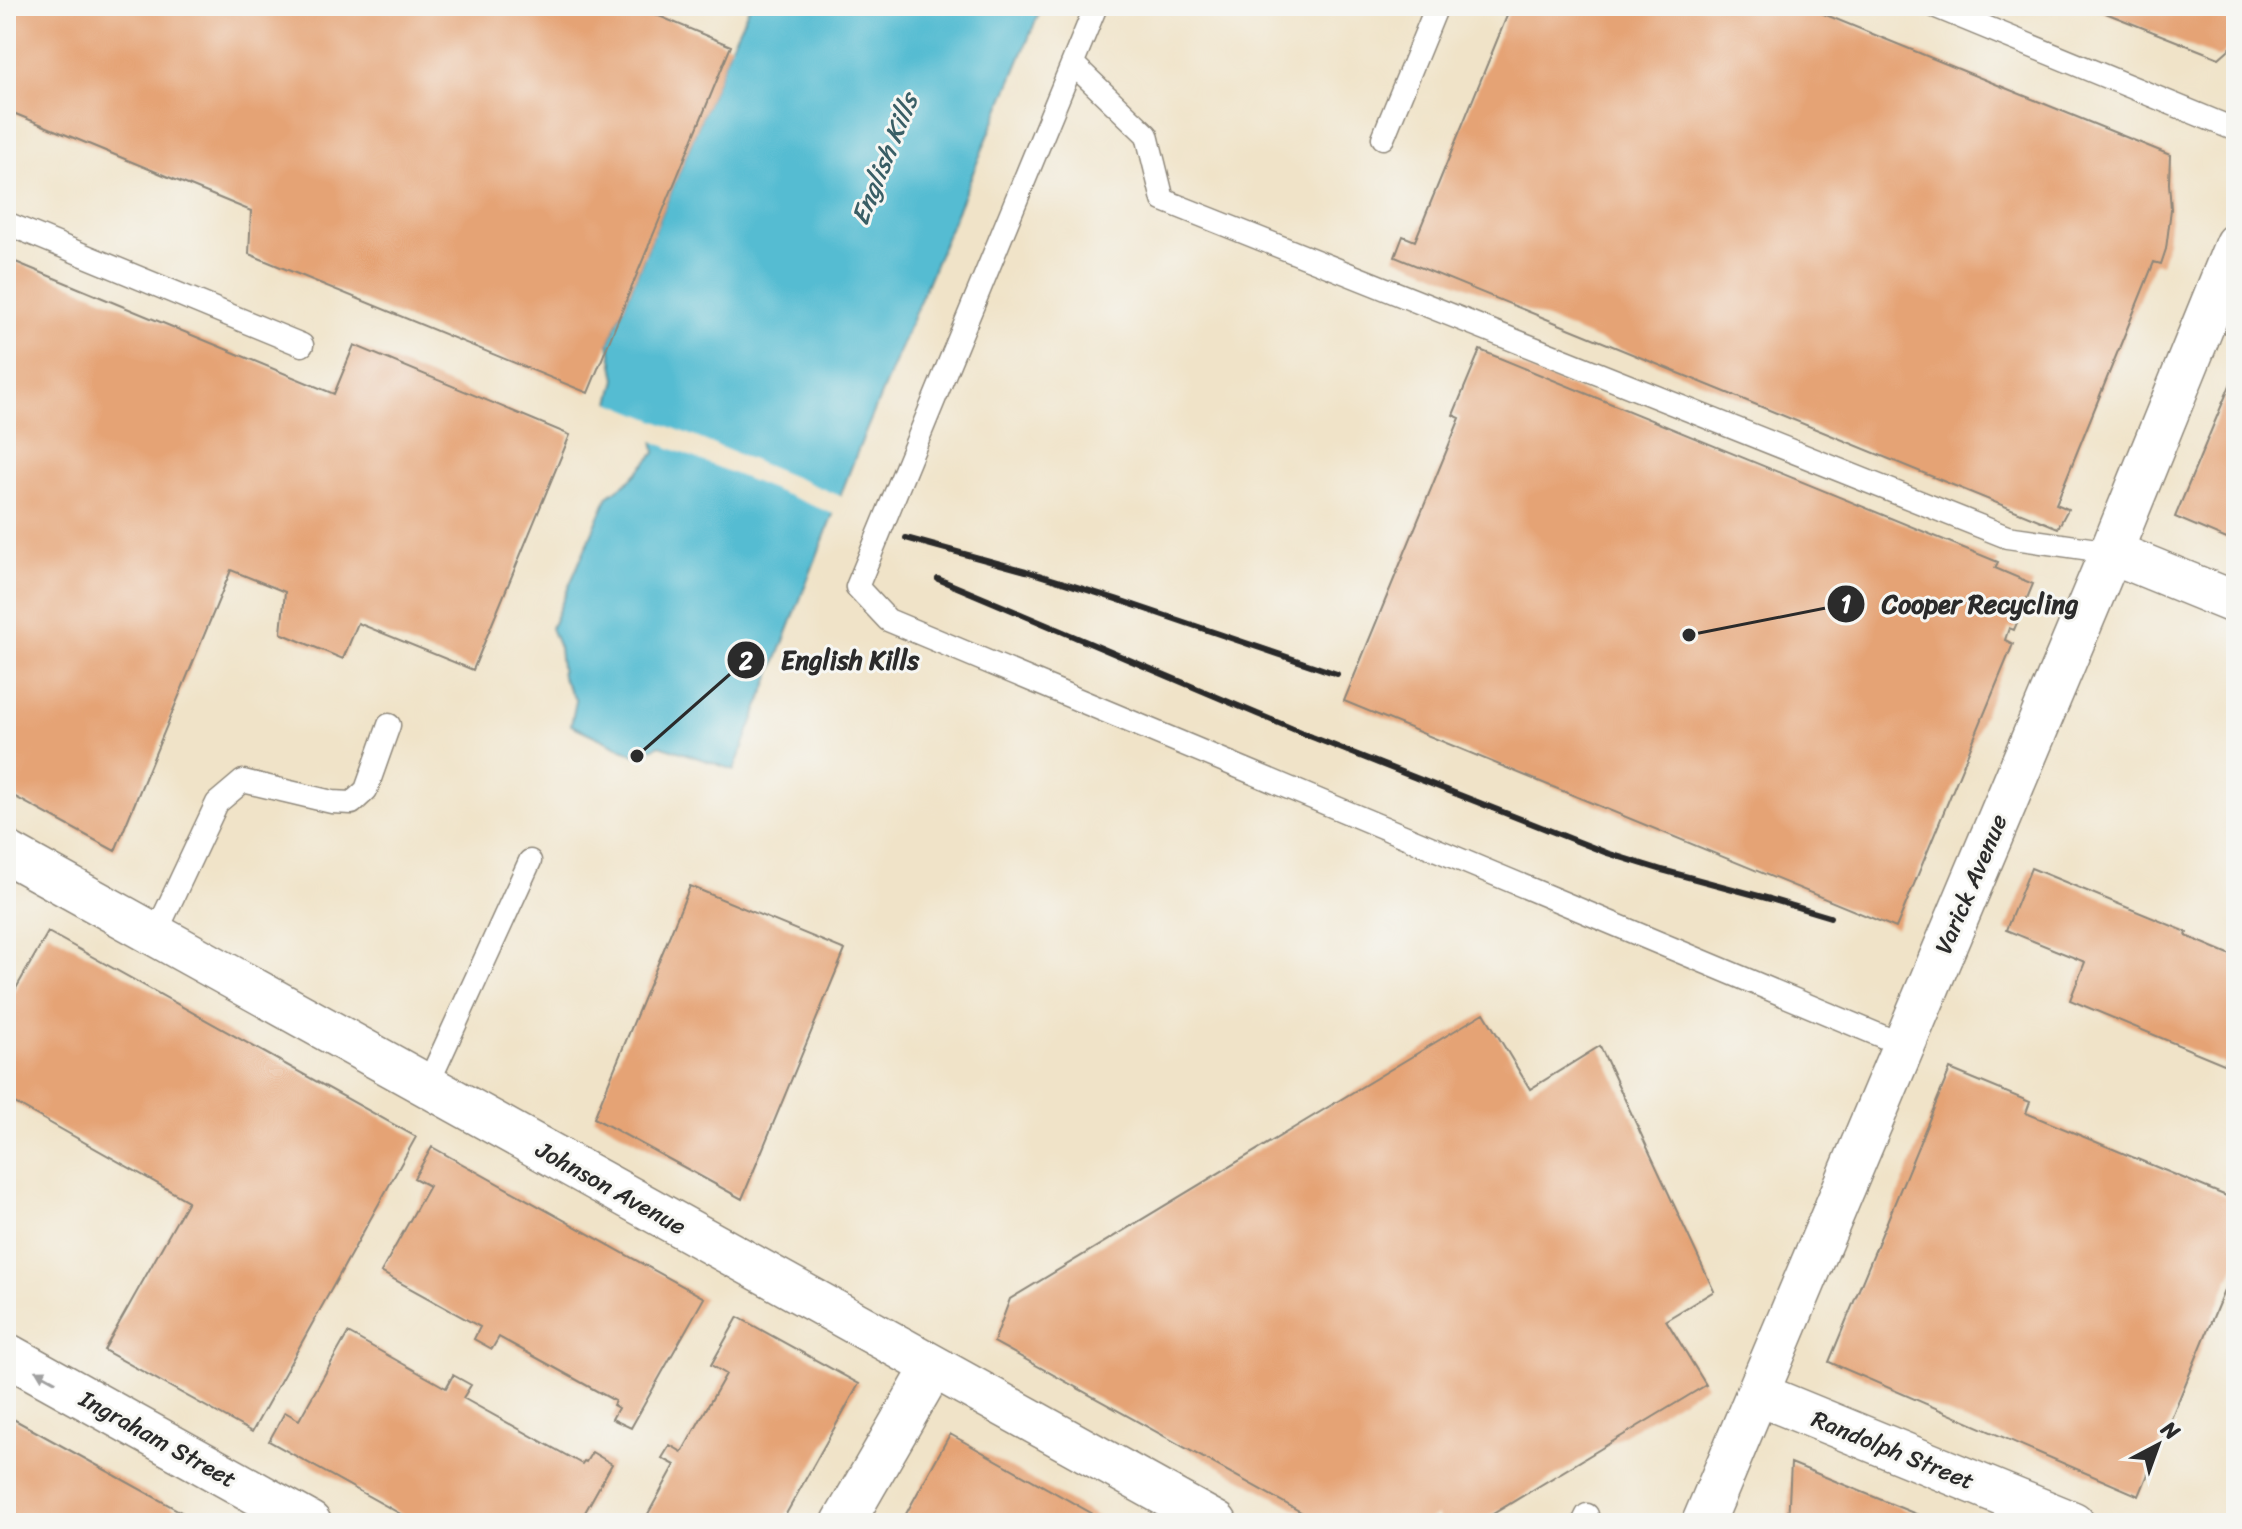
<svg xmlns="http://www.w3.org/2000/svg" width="2242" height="1529" viewBox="0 0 2242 1529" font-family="Sriracha,sans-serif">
<rect width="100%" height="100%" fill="#f6f6f2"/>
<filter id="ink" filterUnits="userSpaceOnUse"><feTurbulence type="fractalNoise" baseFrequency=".0125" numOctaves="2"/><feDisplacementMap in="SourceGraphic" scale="16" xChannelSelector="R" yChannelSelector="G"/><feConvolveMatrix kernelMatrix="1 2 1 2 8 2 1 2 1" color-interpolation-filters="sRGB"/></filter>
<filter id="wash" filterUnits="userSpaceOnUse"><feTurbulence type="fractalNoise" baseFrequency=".006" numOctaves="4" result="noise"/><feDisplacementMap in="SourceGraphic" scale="32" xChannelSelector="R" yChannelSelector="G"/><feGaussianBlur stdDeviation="1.8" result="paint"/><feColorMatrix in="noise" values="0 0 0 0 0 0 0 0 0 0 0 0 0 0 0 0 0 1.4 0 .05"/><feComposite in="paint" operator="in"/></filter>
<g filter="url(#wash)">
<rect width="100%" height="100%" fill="#f0e3c8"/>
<path fill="#54bcd2" stroke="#40747e" stroke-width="2" d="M750,6H1042L858,450L734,770L660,745L637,756L571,725L576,701L562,677L559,648L551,628L608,496L631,479L655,453L651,423L609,407L616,379L609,342L731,46Z"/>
<path fill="#f0e3c8" d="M607,401L843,497L836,515L650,440L648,426L607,410L605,407Z"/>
<g id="blocks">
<path fill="#e5a374" d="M6,6H635L731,46L588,393L249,254L251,211L6,110Z
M1511,6H1804L2170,155L2169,183L2171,209L2166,249L2161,264L2154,262L2056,504L2068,509L2058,528L1395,257L1403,236L1415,241Z
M2088,6H2236V43L2219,58Z
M6,258L334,394L354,345L570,435L473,670L358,623L343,659L283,634L281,633L285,592L231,570L115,851L6,792Z
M1480,350L1998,562L1995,568L2033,584L2014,630L2009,628L2005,640L2013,644L1896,928L1344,701L1460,418L1453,415Z
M2236,371V543L2175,517Z
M2031,868L2187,932L2186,936L2236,957V1069L2070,1000L2085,962L2006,930Z
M690,886L845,950L742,1199L594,1118Z
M48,932L416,1137L252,1432L104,1350L188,1201L6,1098V1006Z
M1484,1013L1530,1089L1600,1046L1714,1291L1666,1320L1706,1385L1478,1523H1441L1437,1515L1424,1523H1321L994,1342L1010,1299Z
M1950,1069L2030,1102L2026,1113L2236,1200V1262L2139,1496L1829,1362Z
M432,1147L704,1298L631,1428L612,1419L618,1408L613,1405L615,1401L499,1337L492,1349L474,1339L480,1327L381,1272L429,1186L414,1178Z
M738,1317L859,1384L781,1523H643L675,1465L662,1458L670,1445L682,1452L726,1374L711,1365Z
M348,1333L446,1388L453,1375L471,1385L463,1398L582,1464L584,1461L586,1462L592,1452L612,1464L579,1523H417L269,1441L285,1412L299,1420Z
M6,1415L91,1462L201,1523H6Z
M950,1434L1109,1523H901Z
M1791,1463L1938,1523H1788Z"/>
</g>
</g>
<g filter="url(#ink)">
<use href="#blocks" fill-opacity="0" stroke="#8e877a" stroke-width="2"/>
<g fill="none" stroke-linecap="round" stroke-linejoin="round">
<g stroke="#8e877a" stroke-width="25">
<path id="lane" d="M1096,6L857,587L888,620L1905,1046
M1934,6L2236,130
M1073,64L1147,135L1163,200L2007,537L2111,552
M1383,138L1437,6
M6,223L302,345
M155,935L217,803L243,781L332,802L352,803L366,790L389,725
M427,1086L530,861
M1583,1523L1587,1515"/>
</g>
<g stroke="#8e877a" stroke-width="45">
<path id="street" d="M2111,552L2236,603
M6,852L1216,1523
M6,1354L310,1523
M1758,1394L2073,1523
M843,1523L933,1367
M1703,1523L2111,552L2236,244"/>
</g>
<use href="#lane" stroke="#fff" stroke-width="22"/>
<use href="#street" stroke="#fff" stroke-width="42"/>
<path stroke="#2b2b2b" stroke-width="6" d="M906,538L1026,571L1116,599L1337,674
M938,579L1312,737L1607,853L1662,870L1770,899L1830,917"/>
</g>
<defs><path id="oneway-solid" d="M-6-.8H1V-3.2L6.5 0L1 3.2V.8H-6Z" transform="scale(2)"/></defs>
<use fill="#a0a0a0" href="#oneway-solid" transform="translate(46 1376) rotate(-151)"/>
</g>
<g text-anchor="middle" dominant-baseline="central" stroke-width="6" stroke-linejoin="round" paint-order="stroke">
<g font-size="24" fill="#2b2b2b" stroke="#f6f6f2">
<text transform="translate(1971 884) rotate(-67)">Varick Avenue</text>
<text transform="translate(611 1188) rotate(29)">Johnson Avenue</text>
<text transform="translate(158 1439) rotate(29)">Ingraham Street</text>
<text transform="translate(1893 1450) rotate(22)">Randolph Street</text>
</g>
<g font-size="26" font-style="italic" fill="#395e65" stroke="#f6f6f2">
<text transform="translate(884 159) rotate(-68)">English Kills</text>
</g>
</g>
<path fill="none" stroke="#2b2b2b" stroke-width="3" d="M1689 635L1846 604M637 756L746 660"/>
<g fill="#2b2b2b" stroke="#f6f6f2" stroke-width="3">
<circle cx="1689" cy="635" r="8"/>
<circle cx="637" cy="756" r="8"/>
<circle cx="1846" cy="604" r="20"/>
<circle cx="746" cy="660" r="20"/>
</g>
<g font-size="24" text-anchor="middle" font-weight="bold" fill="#fff">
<text x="1846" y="612">1</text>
<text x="746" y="669">2</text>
</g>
<g font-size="26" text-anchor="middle" font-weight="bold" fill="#2b2b2b" stroke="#f6f6f2" stroke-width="6" stroke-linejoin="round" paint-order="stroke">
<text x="1980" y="613">Cooper Recycling</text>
<text x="850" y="669">English Kills</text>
</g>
<rect width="2242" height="1529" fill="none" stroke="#f6f6f2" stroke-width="32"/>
<g transform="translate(2158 1445) rotate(41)" stroke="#f6f6f2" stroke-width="6" paint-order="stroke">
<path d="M0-6L14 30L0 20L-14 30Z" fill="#2b2b2b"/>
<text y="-12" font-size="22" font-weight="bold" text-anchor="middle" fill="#2b2b2b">N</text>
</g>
</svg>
